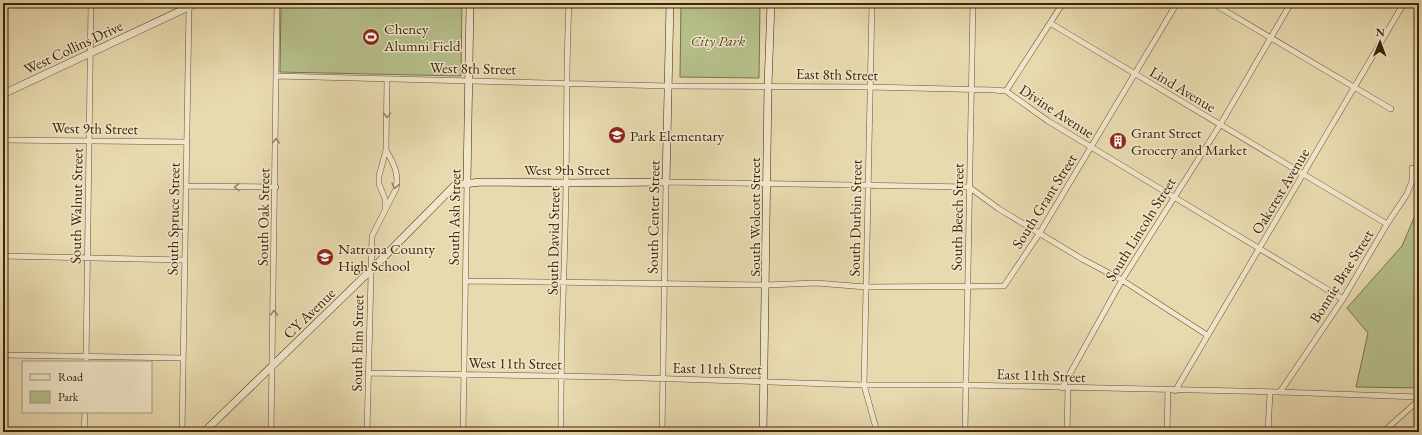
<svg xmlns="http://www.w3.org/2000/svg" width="1422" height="435" viewBox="0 0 1422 435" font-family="'EB Garamond',serif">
<rect width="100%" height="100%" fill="#e8daaf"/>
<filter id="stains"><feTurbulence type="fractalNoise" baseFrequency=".005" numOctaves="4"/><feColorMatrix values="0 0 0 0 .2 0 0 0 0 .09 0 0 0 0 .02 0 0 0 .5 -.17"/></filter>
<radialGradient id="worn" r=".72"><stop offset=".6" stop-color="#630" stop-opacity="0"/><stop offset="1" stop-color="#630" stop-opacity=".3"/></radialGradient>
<path fill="#b6c08b" stroke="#7a724a" d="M281,3H462L461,76L280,72Z
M681,3H760L759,78L680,77Z
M1419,206V388L1356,387L1368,333L1347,308L1402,246Z"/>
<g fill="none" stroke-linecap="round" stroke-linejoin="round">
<g stroke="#685132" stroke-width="6">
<path id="street" d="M872,3L864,385L877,432
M1212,3L1391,109
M1050,23L1387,224
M276,76L669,86L870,87L994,90L1006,91L1048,121L1343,299
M1006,91L1063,3
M3,140L187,142
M186,186L276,187
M969,187L999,209L1082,259L1122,280L1207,335
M385,207V199L379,184V176L386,150L387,79
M3,256L184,260
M466,281L766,285L816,283L866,287L1004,286L1039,234L1177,3
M3,355L183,358
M86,362L91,3
M368,373L611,377L864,385H966L1280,392L1419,397
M1062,388L1122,280L1220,125L1291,3
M1175,391L1404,3
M1280,392L1343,299L1387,224L1407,194L1412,181V168
M84,432L85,412
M182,432L189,7
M271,432L277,3
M367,432L372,236L396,189C399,173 394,164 386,150
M463,432L467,182
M561,432C560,349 565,267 566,184C567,124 566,64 569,3
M662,432L666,182L969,187
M965,432L973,3
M1067,432L1068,388
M1167,432L1168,390
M1268,432L1270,392
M1383,432L1419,400"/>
</g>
<g stroke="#3e2308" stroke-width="8">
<path id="secondary" d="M3,94L197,3
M467,182L470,3
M204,432L370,271L455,185L481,182L566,183L666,182L670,3
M763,432L768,86L771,3"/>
</g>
<use href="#street" stroke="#f0e7cb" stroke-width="5"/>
<use href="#secondary" stroke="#f0e7cb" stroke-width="7"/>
</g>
<defs><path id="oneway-chevron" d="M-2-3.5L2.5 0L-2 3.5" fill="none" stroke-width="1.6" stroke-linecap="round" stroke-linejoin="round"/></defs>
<g stroke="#97856a">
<use href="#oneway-chevron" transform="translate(387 115) rotate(91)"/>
<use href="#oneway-chevron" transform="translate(276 141) rotate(-90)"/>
<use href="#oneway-chevron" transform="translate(395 186) rotate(103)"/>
<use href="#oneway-chevron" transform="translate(237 187) rotate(-179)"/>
<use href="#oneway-chevron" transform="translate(274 313) rotate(-89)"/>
</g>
<defs>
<g id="stadium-disc" transform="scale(0.9)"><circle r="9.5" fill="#8f2418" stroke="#f0e7cb"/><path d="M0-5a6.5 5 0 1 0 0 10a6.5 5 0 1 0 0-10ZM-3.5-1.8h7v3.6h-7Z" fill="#fff"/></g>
<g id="school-disc" transform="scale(0.9)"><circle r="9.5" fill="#8f2418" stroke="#f0e7cb"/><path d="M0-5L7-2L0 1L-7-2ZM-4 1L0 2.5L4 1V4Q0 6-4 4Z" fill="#fff"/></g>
<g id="building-disc" transform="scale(0.9)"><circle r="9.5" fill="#8f2418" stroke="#f0e7cb"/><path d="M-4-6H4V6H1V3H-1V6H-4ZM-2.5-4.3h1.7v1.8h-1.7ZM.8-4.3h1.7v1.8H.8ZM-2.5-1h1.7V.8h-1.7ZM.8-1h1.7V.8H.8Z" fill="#fff"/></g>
</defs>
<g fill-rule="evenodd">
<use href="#stadium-disc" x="371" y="37"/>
<use href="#school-disc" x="617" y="135"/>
<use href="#building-disc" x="1118" y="141"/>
<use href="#school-disc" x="325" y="257"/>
</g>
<g text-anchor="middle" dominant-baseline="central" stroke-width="3" stroke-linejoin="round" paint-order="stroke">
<g font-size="15" fill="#3e2308" stroke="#f0e7cb" text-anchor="start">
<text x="384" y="28">Cheney<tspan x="384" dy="17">Alumni Field</tspan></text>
<text x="1131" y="132">Grant Street<tspan x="1131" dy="17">Grocery and Market</tspan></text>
<text x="630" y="135">Park Elementary</text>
<text x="338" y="248">Natrona County<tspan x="338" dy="17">High School</tspan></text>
</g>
<g font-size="15" font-style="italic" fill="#5c4a29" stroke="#f0e7cb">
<text x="718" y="40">City Park</text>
</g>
<g font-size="15" fill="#3e2308" stroke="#f0e7cb">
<text transform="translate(73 47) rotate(-25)">West Collins Drive</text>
<text transform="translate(473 68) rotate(1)">West 8th Street</text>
<text transform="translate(837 74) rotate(1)">East 8th Street</text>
<text transform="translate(1183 89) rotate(31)">Lind Avenue</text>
<text transform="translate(1057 111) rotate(33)">Divine Avenue</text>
<text transform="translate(95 128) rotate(1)">West 9th Street</text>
<text x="567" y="169">West 9th Street</text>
<text transform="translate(1280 191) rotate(-59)">Oakcrest Avenue</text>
<text transform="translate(1044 201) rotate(-58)">South Grant Street</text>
<text transform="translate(76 206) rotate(-89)">South Walnut Street</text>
<text transform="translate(263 217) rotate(-89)">South Oak Street</text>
<text transform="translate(454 217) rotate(-89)">South Ash Street</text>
<text transform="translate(653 217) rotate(-89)">South Center Street</text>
<text transform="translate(754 217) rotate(-90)">South Wolcott Street</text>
<text transform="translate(957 217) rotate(-89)">South Beech Street</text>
<text transform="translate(855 218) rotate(-89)">South Durbin Street</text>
<text transform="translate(173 219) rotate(-89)">South Spruce Street</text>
<text transform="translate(1140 229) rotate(-58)">South Lincoln Street</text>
<text transform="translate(553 241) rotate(-89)">South David Street</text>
<text transform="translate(1341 276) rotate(-58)">Bonnie Brae Street</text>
<text transform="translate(309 313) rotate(-44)">CY Avenue</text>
<text transform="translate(357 343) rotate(-89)">South Elm Street</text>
<text transform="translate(515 363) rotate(1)">West 11th Street</text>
<text transform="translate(717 368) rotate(1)">East 11th Street</text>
<text transform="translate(1041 375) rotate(2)">East 11th Street</text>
</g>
</g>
<rect width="1422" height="435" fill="none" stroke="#e8daaf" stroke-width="16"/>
<rect x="4" y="4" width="1414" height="427" fill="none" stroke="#3e2308" stroke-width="2"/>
<rect x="8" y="8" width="1406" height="419" fill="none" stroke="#3e2308"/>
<rect x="22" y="361" width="130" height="52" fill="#f0e7cb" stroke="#a9997d"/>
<rect x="30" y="374" width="20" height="6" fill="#f0e7cb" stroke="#a9997d"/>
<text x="58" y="381" font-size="12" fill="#3e2308">Road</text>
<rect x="30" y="391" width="20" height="12" fill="#b6c08b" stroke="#a9997d"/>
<text x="58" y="401" font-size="12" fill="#3e2308">Park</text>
<g transform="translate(1380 42) rotate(1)" stroke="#f0e7cb" stroke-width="3" paint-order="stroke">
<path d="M0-3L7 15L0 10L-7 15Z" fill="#3e2308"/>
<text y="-6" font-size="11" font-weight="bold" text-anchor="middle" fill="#3e2308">N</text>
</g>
<rect width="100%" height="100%" filter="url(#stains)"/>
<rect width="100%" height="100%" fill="url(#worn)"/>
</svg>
